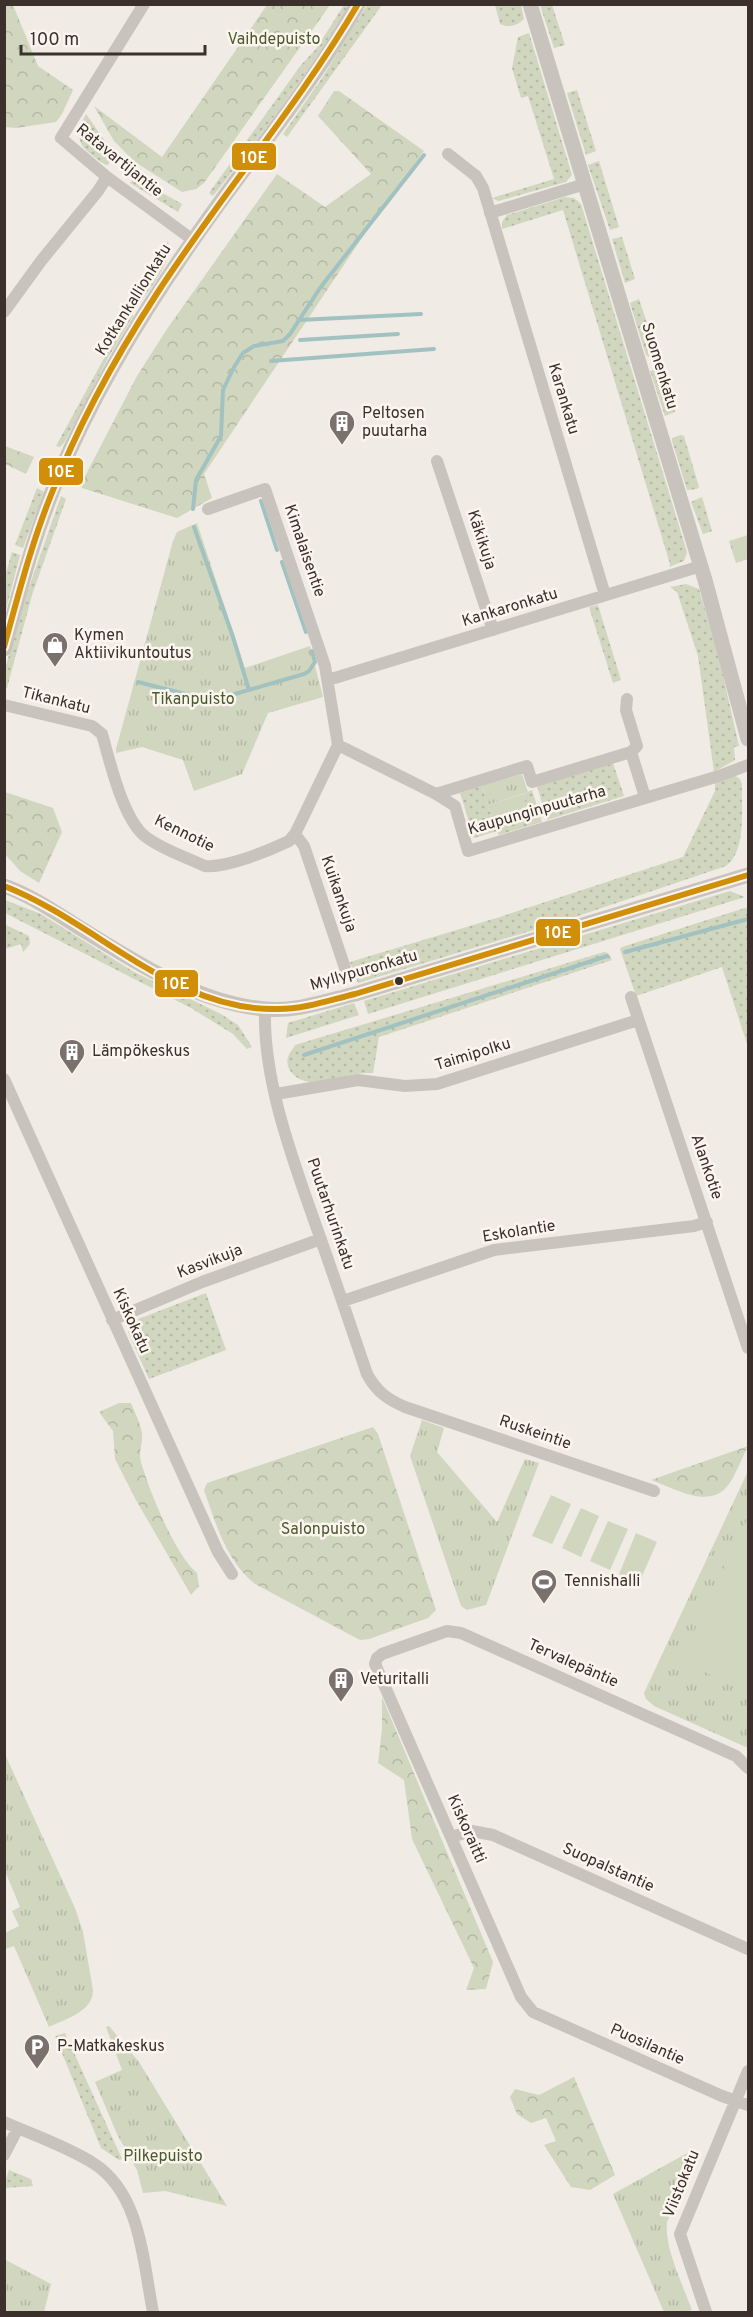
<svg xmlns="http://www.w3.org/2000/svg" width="753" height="2317" viewBox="0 0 753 2317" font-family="Overpass,sans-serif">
<defs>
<pattern id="grass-dots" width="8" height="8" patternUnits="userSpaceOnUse" patternTransform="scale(1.5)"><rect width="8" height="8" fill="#d1d6bf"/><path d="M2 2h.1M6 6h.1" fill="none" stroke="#b4b8a4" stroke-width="1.8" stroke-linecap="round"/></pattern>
<pattern id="forest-crowns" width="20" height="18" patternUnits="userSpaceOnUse" patternTransform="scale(1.5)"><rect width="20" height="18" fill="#d1d6bf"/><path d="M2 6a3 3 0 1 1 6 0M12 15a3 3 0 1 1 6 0" fill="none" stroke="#b4b8a4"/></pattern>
<pattern id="park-tufts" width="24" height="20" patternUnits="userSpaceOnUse" patternTransform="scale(1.5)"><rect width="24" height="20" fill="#d1d6bf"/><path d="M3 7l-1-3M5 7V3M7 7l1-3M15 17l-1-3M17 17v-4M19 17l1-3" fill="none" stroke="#b4b8a4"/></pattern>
</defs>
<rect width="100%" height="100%" fill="#f0ebe5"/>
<path fill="url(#grass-dots)" d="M344,5H350C309,72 262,134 213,196L209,193L301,65L316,49Z
M367,5H382L287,137L283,134L322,78Z
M495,5H521L524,19C517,26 509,28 500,24Z
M540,5H552L565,45L554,48Z
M529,33L572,175L566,182L498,201L492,198L554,179L528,96L521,98L512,68L518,37Z
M577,90L596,151L586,155L567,93Z
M86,114L114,154L108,165C102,164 97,159 92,155C75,143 77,131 86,114Z
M599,161L619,227L610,230L588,165Z
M134,177L182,204L178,212L130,183Z
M565,197L574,198L581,204L687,552L684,561L669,567L670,564L563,210L502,229V222L507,215Z
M622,237L635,279L625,283L612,239Z
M168,241C173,263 151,286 140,303L136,301Z
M639,299L657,353L649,357L646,355L630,303Z
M131,309L133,312V316L108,358L64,443L60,447L56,446Z
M662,367L675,412L665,416L650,371Z
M681,435L684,436L699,487L697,489L687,490L672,441V438Z
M37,488L44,492L23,548L15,545Z
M61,496L66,499L32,595L7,688H5L4,672L27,593Z
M702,497L712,531L703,534L691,502Z
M12,552L20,555L5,614V576Z
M686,584L699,589L720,662L739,746L734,747L735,760L714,772L698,656L677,592L670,587Z
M598,605L621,680L613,683L589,607Z
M613,763L624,796L547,820L537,786Z
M734,775L740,779L742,784C741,808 747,851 726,866L563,921L358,983L350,962L503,916L683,857L715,791V780Z
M482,786L494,823L528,812L523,794L532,790L542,822L499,835L497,831L474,838L460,793Z
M730,891L745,897L368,1014L364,1001Z
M5,900L41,914L134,972L221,1014L238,1025L252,1047L247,1049L233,1034L191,1008L5,913Z
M748,907V1047L722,967L636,996L620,949L622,947Z
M4,924L29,936L30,944L23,952L21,944L5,949Z
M604,952L608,953L612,960L379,1037L373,1073C352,1072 332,1081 311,1082C299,1082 284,1071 288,1057C289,1053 293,1049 295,1045Z
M354,1003L359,1015L286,1038L288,1023Z
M206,1293L226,1350L149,1379L128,1332L133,1321Z
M65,2033L122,2159L119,2160L101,2148L55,2036Z
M9,2170L31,2179L33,2186L5,2188V2182Z"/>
<path fill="url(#forest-crowns)" d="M4,5H13L38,66L73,90L62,114L56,122L16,128L5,127Z
M267,5H330L204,183L196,189L182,192L135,162L114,141L94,106L162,157Z
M334,91H339L424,151L376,217L204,474L212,498L177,518L82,488L81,484L137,376L167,329L277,174L325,207L371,174L318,116Z
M5,446L34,457L26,474L5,464Z
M5,792L53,808L62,832L39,883L20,871L5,854Z
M119,1403H131C135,1413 141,1424 142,1434C143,1443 138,1453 141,1462C149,1490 175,1555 197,1573L199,1586L191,1595L136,1500L115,1459L113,1431L99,1412Z
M373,1427L378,1434L436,1610L428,1618L369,1639L360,1640L255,1584C226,1561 216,1524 204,1490L207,1483Z
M748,1446C742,1458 737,1472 729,1484C710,1511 674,1488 651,1480Z
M382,1697L493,1962L486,1989L466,1990L474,1968L412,1839L404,1780L378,1763L382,1729Z
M574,2077L615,2175L590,2190L571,2187L544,2145L556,2141L546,2118L531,2123L517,2114L510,2097L515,2089L539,2095Z"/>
<path fill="url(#park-tufts)" d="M197,523L245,668L310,646L323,697L268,713L242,774L194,791L183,760L142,747L116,753V749L173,541L177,532Z
M748,535V559L736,563L729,541Z
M522,774L528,792L488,805L482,786Z
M422,1420L444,1428L437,1452L497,1522L525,1459L539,1463L486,1605L467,1610L461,1606L410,1456Z
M748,1471V1748L654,1706L646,1699L644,1693Z
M4,1752L75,1908L83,1932L93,1990C93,2012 65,2019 49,2027L14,1946L5,1949V1933L19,1926L12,1911L20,1907L5,1871Z
M109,2026L139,2062L227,2206L165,2191L143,2193L137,2170L117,2134L95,2082L122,2070L106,2027Z
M691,2151L699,2153L667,2222C664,2247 683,2286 692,2310L686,2312H664L613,2194Z
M4,2259L51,2284L44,2312H5Z"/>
<path fill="#d1d6bf" d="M523,794L528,812L494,823L488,805Z
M551,1495L571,1504L552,1544L532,1536Z
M581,1508L599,1516L581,1557L562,1548Z
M748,1517V1692L680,1661Z
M608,1521L628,1529L610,1570L590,1561Z
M636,1533L657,1542L639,1583L619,1574Z"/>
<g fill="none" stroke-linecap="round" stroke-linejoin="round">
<path stroke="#a1c2c1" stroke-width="4" d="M299,320L421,314
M300,340L398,334
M271,361L434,349
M261,501L277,550
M193,509L196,480L221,436L223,390L234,367L243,353L254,346L283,341L290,334L320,288L424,155
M194,527L233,637L249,690
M282,562L306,632
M138,682L193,696L204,703L304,674L309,671L315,662L312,651
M625,952L748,919
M304,1055L607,956"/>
<path stroke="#c9c3be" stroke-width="12" d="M144,4L61,138L107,177L193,240
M448,154L476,176L483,188L605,595
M490,213L585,184
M4,312L41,261L98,191L107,177
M437,461L493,630
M328,680L701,566
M627,699L626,710L637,746L631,752
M4,705L92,726L102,734C110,762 123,820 146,837C163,850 186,857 205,866C227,868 268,851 289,841L295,834L338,745L325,666L265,489L208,509
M338,745L436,794L455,806L468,851L719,776L748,765
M436,794L527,766L532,782L631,752L645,797
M295,834L304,846L345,968
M631,997L748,1348
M265,1010C263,1080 292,1157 315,1223C333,1273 350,1324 367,1374C377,1392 387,1399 405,1407L654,1491
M4,1079L218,1552L232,1574
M276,1094L358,1080L405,1086L437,1084L638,1020
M343,1301L494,1250L694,1226L707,1222
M112,1320L202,1282L321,1239
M748,1768L736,1756L461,1633L447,1631L399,1648L382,1654L377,1658L375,1664L521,1997L533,2012L722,2096L748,2105
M451,1837L472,1831L493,1835L748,1949
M4,2122C33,2135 66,2146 93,2163C141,2193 143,2262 153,2312
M4,2155L18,2128
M706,2312L680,2234L748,2071"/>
<path stroke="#c9c3be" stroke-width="15" d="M530,4L705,580L748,739
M4,649C20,590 35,531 59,475C94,392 142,313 194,239C248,160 311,88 358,4
M4,886C33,896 59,915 85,931C140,965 199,1003 265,1009C295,1012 326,1001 355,994L748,875"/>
<g stroke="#fbf5ee" stroke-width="10">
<path id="bus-1" d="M4,647C18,596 31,545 51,495C78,425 115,358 156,295C220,196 298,106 358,4
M4,886C95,921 174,1012 278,1009C305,1009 330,1000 355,994L748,875"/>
</g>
<use href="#bus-1" stroke="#d18e09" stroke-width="6"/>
</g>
<defs>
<g id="building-pin" transform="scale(1.35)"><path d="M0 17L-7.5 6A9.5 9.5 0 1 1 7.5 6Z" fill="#7a716c" stroke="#fbf5ee"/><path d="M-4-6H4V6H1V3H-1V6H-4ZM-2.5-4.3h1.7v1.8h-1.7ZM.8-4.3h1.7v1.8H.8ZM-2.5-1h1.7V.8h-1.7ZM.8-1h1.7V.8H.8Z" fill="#fff"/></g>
<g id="shop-pin" transform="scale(1.35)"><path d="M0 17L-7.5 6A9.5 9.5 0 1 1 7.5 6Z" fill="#7a716c" stroke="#fbf5ee"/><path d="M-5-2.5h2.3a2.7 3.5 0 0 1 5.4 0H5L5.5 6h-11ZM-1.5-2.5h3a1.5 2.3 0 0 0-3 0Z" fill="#fff"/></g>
<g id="stadium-pin" transform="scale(1.35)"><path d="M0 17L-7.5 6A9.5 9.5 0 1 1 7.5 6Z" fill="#7a716c" stroke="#fbf5ee"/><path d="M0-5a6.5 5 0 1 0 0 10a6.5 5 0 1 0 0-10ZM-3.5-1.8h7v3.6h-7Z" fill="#fff"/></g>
<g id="parking-pin" transform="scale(1.35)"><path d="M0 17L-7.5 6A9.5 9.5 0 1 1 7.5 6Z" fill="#7a716c" stroke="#fbf5ee"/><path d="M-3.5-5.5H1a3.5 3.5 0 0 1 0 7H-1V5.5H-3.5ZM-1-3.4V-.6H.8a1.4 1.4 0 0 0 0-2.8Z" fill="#fff"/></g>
</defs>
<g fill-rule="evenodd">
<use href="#building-pin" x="342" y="423"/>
<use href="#shop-pin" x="55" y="645"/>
<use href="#building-pin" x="72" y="1052"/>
<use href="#stadium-pin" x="544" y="1582"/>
<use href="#building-pin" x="341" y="1680"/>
<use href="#parking-pin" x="37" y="2047"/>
</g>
<circle fill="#3b302b" stroke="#fbf5ee" stroke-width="2" cx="399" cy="981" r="5"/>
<g text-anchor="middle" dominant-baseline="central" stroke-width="5" stroke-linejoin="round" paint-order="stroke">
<g font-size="16" fill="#4a5a2e" stroke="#fbf5ee">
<text x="274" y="40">Vaihdepuisto</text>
<text x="193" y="700">Tikanpuisto</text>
<text x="323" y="1530">Salonpuisto</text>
<text x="163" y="2157">Pilkepuisto</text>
</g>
<g font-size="16" fill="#3b302b" stroke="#fbf5ee">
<text transform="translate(119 161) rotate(39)">Ratavartijantie</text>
<text transform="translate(134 300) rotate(-58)">Kotkankallionkatu</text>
<text transform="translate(659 366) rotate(73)">Suomenkatu</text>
<text transform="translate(563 399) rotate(73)">Karankatu</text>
<text transform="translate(481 540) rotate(72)">Käkikuja</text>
<text transform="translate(304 551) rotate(71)">Kimalaisentie</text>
<text transform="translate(510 608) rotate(-17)">Kankaronkatu</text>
<text transform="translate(56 701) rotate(14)">Tikankatu</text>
<text transform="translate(537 811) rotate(-16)">Kaupunginpuutarha</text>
<text transform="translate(184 834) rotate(26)">Kennotie</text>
<text transform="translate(338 894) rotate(71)">Kuikankuja</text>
<text transform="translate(364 971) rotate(-16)">Myllypuronkatu</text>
<text transform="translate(473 1055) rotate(-17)">Taimipolku</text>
<text transform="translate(706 1167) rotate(71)">Alankotie</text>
<text transform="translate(330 1214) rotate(71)">Puutarhurinkatu</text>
<text transform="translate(519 1232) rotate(-9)">Eskolantie</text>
<text transform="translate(210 1262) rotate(-21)">Kasvikuja</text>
<text transform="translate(131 1321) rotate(66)">Kiskokatu</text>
<text transform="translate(535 1433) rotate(19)">Ruskeintie</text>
<text transform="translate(573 1664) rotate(24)">Tervalepäntie</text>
<text transform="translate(466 1829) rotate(66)">Kiskoraitti</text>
<text transform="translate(608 1868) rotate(24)">Suopalstantie</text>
<text transform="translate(647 2045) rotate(24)">Puosilantie</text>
<text transform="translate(682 2184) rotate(-68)">Viistokatu</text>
</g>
<g font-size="16" fill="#3b302b" stroke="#fbf5ee" text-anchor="start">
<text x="362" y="414">Peltosen<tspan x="362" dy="18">puutarha</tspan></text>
<text x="74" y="636">Kymen<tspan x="74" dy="18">Aktiivikuntoutus</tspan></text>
<text x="92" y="1052">Lämpökeskus</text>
<text x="564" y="1582">Tennishalli</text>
<text x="360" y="1680">Veturitalli</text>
<text x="57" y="2047">P-Matkakeskus</text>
</g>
</g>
<g stroke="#fbf5ee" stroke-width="2">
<rect x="231" y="142" width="46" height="29" rx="6" fill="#d18e09"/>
<rect x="38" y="457" width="46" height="29" rx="6" fill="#d18e09"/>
<rect x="535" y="918" width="46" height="29" rx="6" fill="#d18e09"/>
<rect x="154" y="969" width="45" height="29" rx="6" fill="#d18e09"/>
</g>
<g font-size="16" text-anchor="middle" font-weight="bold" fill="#fff">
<text x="254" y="163">10E</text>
<text x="61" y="477">10E</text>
<text x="558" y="938">10E</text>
<text x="176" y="989">10E</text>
</g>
<rect width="753" height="2317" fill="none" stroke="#3b302b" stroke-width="12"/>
<path d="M21 45v9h184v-9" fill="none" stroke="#3b302b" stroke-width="3"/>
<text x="30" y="45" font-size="18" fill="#3b302b" stroke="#fbf5ee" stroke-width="4.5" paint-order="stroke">100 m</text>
</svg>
